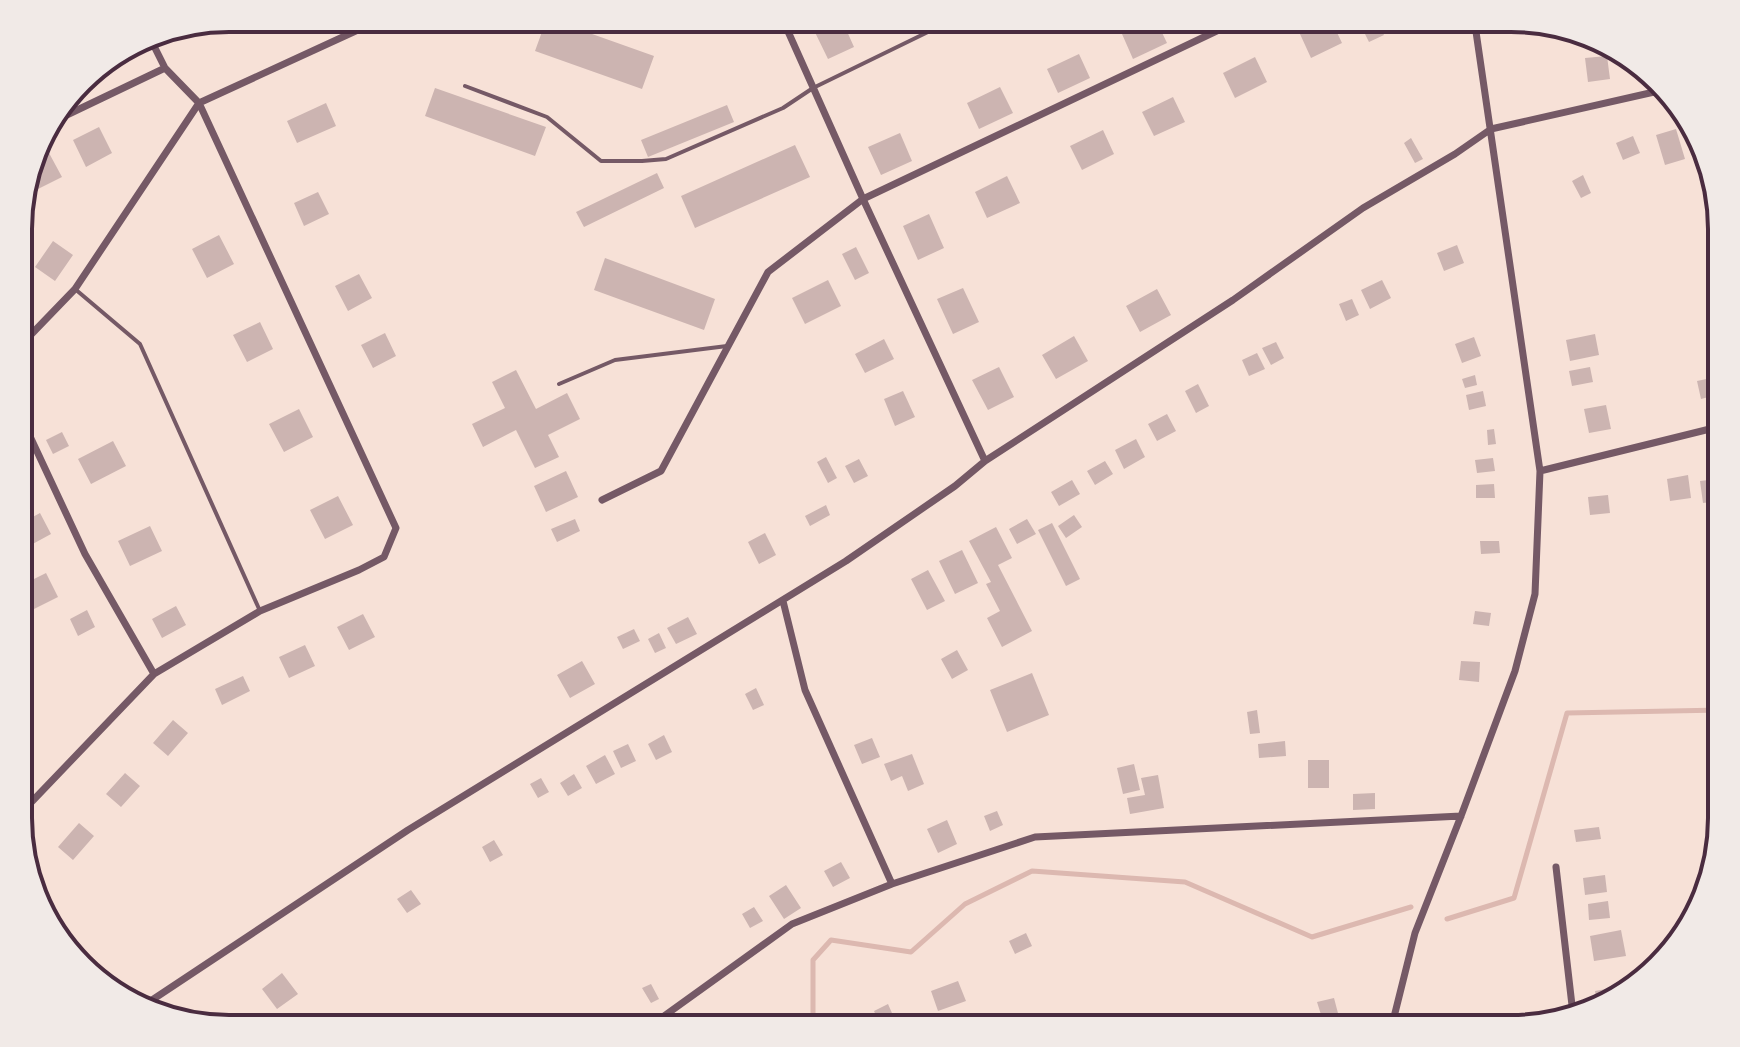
<svg xmlns="http://www.w3.org/2000/svg" width="1740" height="1047" viewBox="0 0 1740 1047" font-family="'Fira Sans',sans-serif">
<rect width="100%" height="100%" fill="#f7e1d7"/>
<g fill="none" stroke-linecap="round" stroke-linejoin="round">
<path stroke="#dcb8b0" stroke-width="5" d="M1447,919L1514,898L1567,713L1722,710
M813,1029V960L831,940L911,952L965,904L1032,871L1185,882L1312,937L1411,907"/>
</g>
<path fill="#ccb4b1" d="M547,18L654,56L642,89L535,51Z
M808,18H841L854,47L828,59Z
M1155,18L1167,43L1133,59L1122,34Z
M1200,18H1225L1204,28Z
M1331,20L1342,43L1311,58L1300,34Z
M1380,27L1384,35L1369,42L1365,34Z
M1079,54L1090,78L1058,93L1047,69Z
M1607,56L1610,79L1588,82L1585,58Z
M1255,57L1267,82L1235,98L1223,73Z
M1000,87L1013,113L979,129L967,103Z
M435,88L546,127L535,156L425,116Z
M1173,97L1185,122L1154,136L1142,112Z
M326,103L336,126L297,143L287,121Z
M727,105L734,122L648,157L641,140Z
M99,127L112,153L86,167L73,140Z
M1676,129L1685,159L1665,165L1656,135Z
M1103,130L1114,154L1082,170L1070,146Z
M900,133L912,161L881,175L868,147Z
M1633,136L1640,153L1623,160L1616,143Z
M1411,138L1423,159L1415,163L1404,143Z
M795,145L810,177L695,228L681,196Z
M49,153L62,177L30,193L25,184L32,161Z
M657,173L664,188L584,227L576,212Z
M1583,175L1591,193L1581,198L1572,181Z
M1007,176L1020,203L987,218L975,192Z
M318,192L329,214L304,226L294,203Z
M929,214L944,248L918,260L903,226Z
M219,235L234,264L207,278L192,249Z
M53,241L73,255L55,281L35,267Z
M1457,245L1464,263L1444,271L1437,253Z
M856,247L869,273L855,280L842,254Z
M605,258L715,299L704,330L594,290Z
M359,274L372,298L348,311L335,286Z
M828,280L841,306L805,324L792,298Z
M1382,280L1391,298L1370,309L1361,290Z
M963,288L979,322L953,334L937,299Z
M1157,289L1171,315L1140,332L1126,306Z
M1352,299L1359,315L1346,321L1339,304Z
M260,322L273,349L247,362L233,335Z
M385,333L396,356L373,368L361,345Z
M1595,334L1599,355L1570,361L1566,340Z
M1074,336L1088,361L1056,379L1042,355Z
M1474,337L1481,356L1462,363L1455,344Z
M884,339L894,359L865,373L855,354Z
M1276,342L1284,358L1271,365L1262,348Z
M1257,353L1265,369L1249,376L1242,360Z
M999,367L1014,397L988,410L972,380Z
M1590,367L1593,382L1572,386L1569,371Z
M516,370L536,409L567,393L580,419L548,435L559,457L535,468L516,430L483,447L472,424L505,408L492,382Z
M1475,375L1477,385L1465,388L1462,379Z
M1716,377L1720,394L1701,399L1697,381Z
M1198,384L1209,406L1196,413L1185,391Z
M903,391L915,417L895,426L884,399Z
M1483,391L1486,406L1469,410L1466,395Z
M1606,405L1611,429L1589,433L1584,409Z
M299,409L313,437L284,452L269,424Z
M1167,414L1176,431L1157,441L1148,424Z
M1494,429L1496,444L1488,445L1487,430Z
M62,432L69,446L53,454L46,440Z
M1136,439L1145,457L1124,469L1115,450Z
M113,441L126,466L91,484L78,459Z
M826,457L837,478L828,483L817,462Z
M1493,458L1495,471L1477,473L1475,460Z
M859,459L868,476L854,483L845,466Z
M1105,461L1113,474L1095,485L1087,471Z
M566,471L578,497L546,512L534,486Z
M1688,475L1691,498L1670,501L1667,479Z
M1717,479L1720,501L1703,503L1700,481Z
M1072,480L1080,494L1059,506L1051,492Z
M1494,484L1495,498H1476V485Z
M1608,495L1610,513L1590,515L1588,497Z
M338,496L353,525L325,539L310,510Z
M826,505L830,515L810,526L805,516Z
M40,513L51,534L29,546L20,528V524Z
M1074,515L1082,527L1066,538L1058,526Z
M575,519L580,531L557,542L551,529Z
M1027,519L1036,534L1017,544L1009,529Z
M1052,523L1080,579L1066,586L1038,530Z
M150,526L162,551L130,566L118,541Z
M996,527L1012,558L998,565L1032,631L1002,647L987,618L1000,611L986,584L991,582L969,541Z
M765,533L776,555L759,564L748,542Z
M1480,541H1499L1500,553L1481,554Z
M962,550L978,583L955,594L939,561Z
M928,570L945,601L927,610L911,579Z
M46,573L58,597L26,613L20,600V586Z
M176,606L186,625L162,638L152,619Z
M87,610L95,627L78,636L70,619Z
M1475,611L1491,613L1489,626L1473,624Z
M363,614L375,637L349,650L337,627Z
M688,617L697,634L676,644L667,628Z
M634,629L640,641L623,649L617,637Z
M659,633L666,648L655,653L648,639Z
M305,645L315,666L289,678L279,657Z
M957,650L968,670L952,679L941,659Z
M582,661L595,684L570,698L557,675Z
M1461,661L1480,662L1479,682L1459,680Z
M1032,673L1049,715L1007,732L990,690Z
M243,676L250,691L222,705L215,689Z
M756,688L764,705L753,710L745,694Z
M1257,710L1260,733L1250,734L1247,712Z
M173,720L188,733L168,756L153,743Z
M664,735L672,752L656,760L648,744Z
M872,738L880,757L862,764L854,745Z
M1285,741L1286,756L1259,758L1258,744Z
M628,744L636,761L621,768L613,751Z
M912,754L924,784L908,791L902,776L891,781L884,764Z
M605,755L615,774L596,784L586,766Z
M1308,760H1329V788H1308Z
M1134,764L1140,790L1123,794L1117,768Z
M125,773L140,786L121,807L106,794Z
M574,774L582,788L568,796L560,783Z
M1158,775L1164,808L1130,814L1127,798L1145,795L1141,778Z
M541,778L549,792L538,798L530,784Z
M1375,793V809L1353,810V794Z
M997,811L1003,825L990,831L984,816Z
M947,820L957,844L938,853L927,829Z
M79,823L94,836L73,860L58,847Z
M1599,827L1601,839L1576,842L1574,830Z
M494,840L503,855L490,862L482,847Z
M841,862L850,878L833,887L824,871Z
M1605,875L1607,892L1585,895L1583,878Z
M786,885L801,908L784,919L769,896Z
M411,890L421,904L407,913L397,899Z
M1608,901L1610,918L1589,920L1588,904Z
M754,907L763,921L750,928L742,914Z
M1621,930L1626,956L1594,961L1590,936Z
M1026,933L1032,946L1015,954L1009,941Z
M282,973L298,994L277,1009L262,989Z
M958,981L966,1001L938,1011L931,991Z
M651,984L659,999L651,1003L642,988Z
M1634,984L1618,1000L1597,1003L1595,991Z
M1334,998L1339,1017L1323,1021L1317,1002Z
M888,1004L895,1020L881,1027L874,1011Z
M571,1014L585,1029H555Z
M1207,1016L1211,1024L1196,1029L1193,1022Z"/>
<g fill="none" stroke-linecap="round" stroke-linejoin="round">
<path stroke="#755966" stroke-width="4" d="M465,86L547,117L601,161H642L666,159L783,108L813,88L932,30L948,18
M75,289L140,344L260,611
M559,384L615,360L727,346"/>
<path stroke="#755966" stroke-width="7" d="M782,18L863,199L985,461
M48,124L165,68
M20,346L75,289L199,103L384,18
M20,415L85,554L154,674
M1540,471L1722,426
M602,500L661,471L768,272L863,199L1244,18
M783,601L805,690L892,884
M20,814L154,674L260,611L359,570L384,557L396,528L199,103L165,68L148,34
M1556,867L1573,1014
M146,1004L408,830L846,561L955,486L985,461L1233,300L1363,208L1455,154L1491,129L1663,90
M646,1029L792,924L892,884L1035,837L1461,816
M1391,1029L1415,933L1461,816L1515,671L1535,594L1540,471L1474,18"/>
</g>
<path d="M0 0H1740V1047H0ZM229 32H1511A197 197 0 0 1 1708 229V818A197 197 0 0 1 1511 1015H229A197 197 0 0 1 32 818V229A197 197 0 0 1 229 32Z" fill="#f1eae7" fill-rule="evenodd"/>
<path fill="none" stroke="#4a2c40" stroke-width="4" d="M229 32H1511A197 197 0 0 1 1708 229V818A197 197 0 0 1 1511 1015H229A197 197 0 0 1 32 818V229A197 197 0 0 1 229 32Z"/>
</svg>
